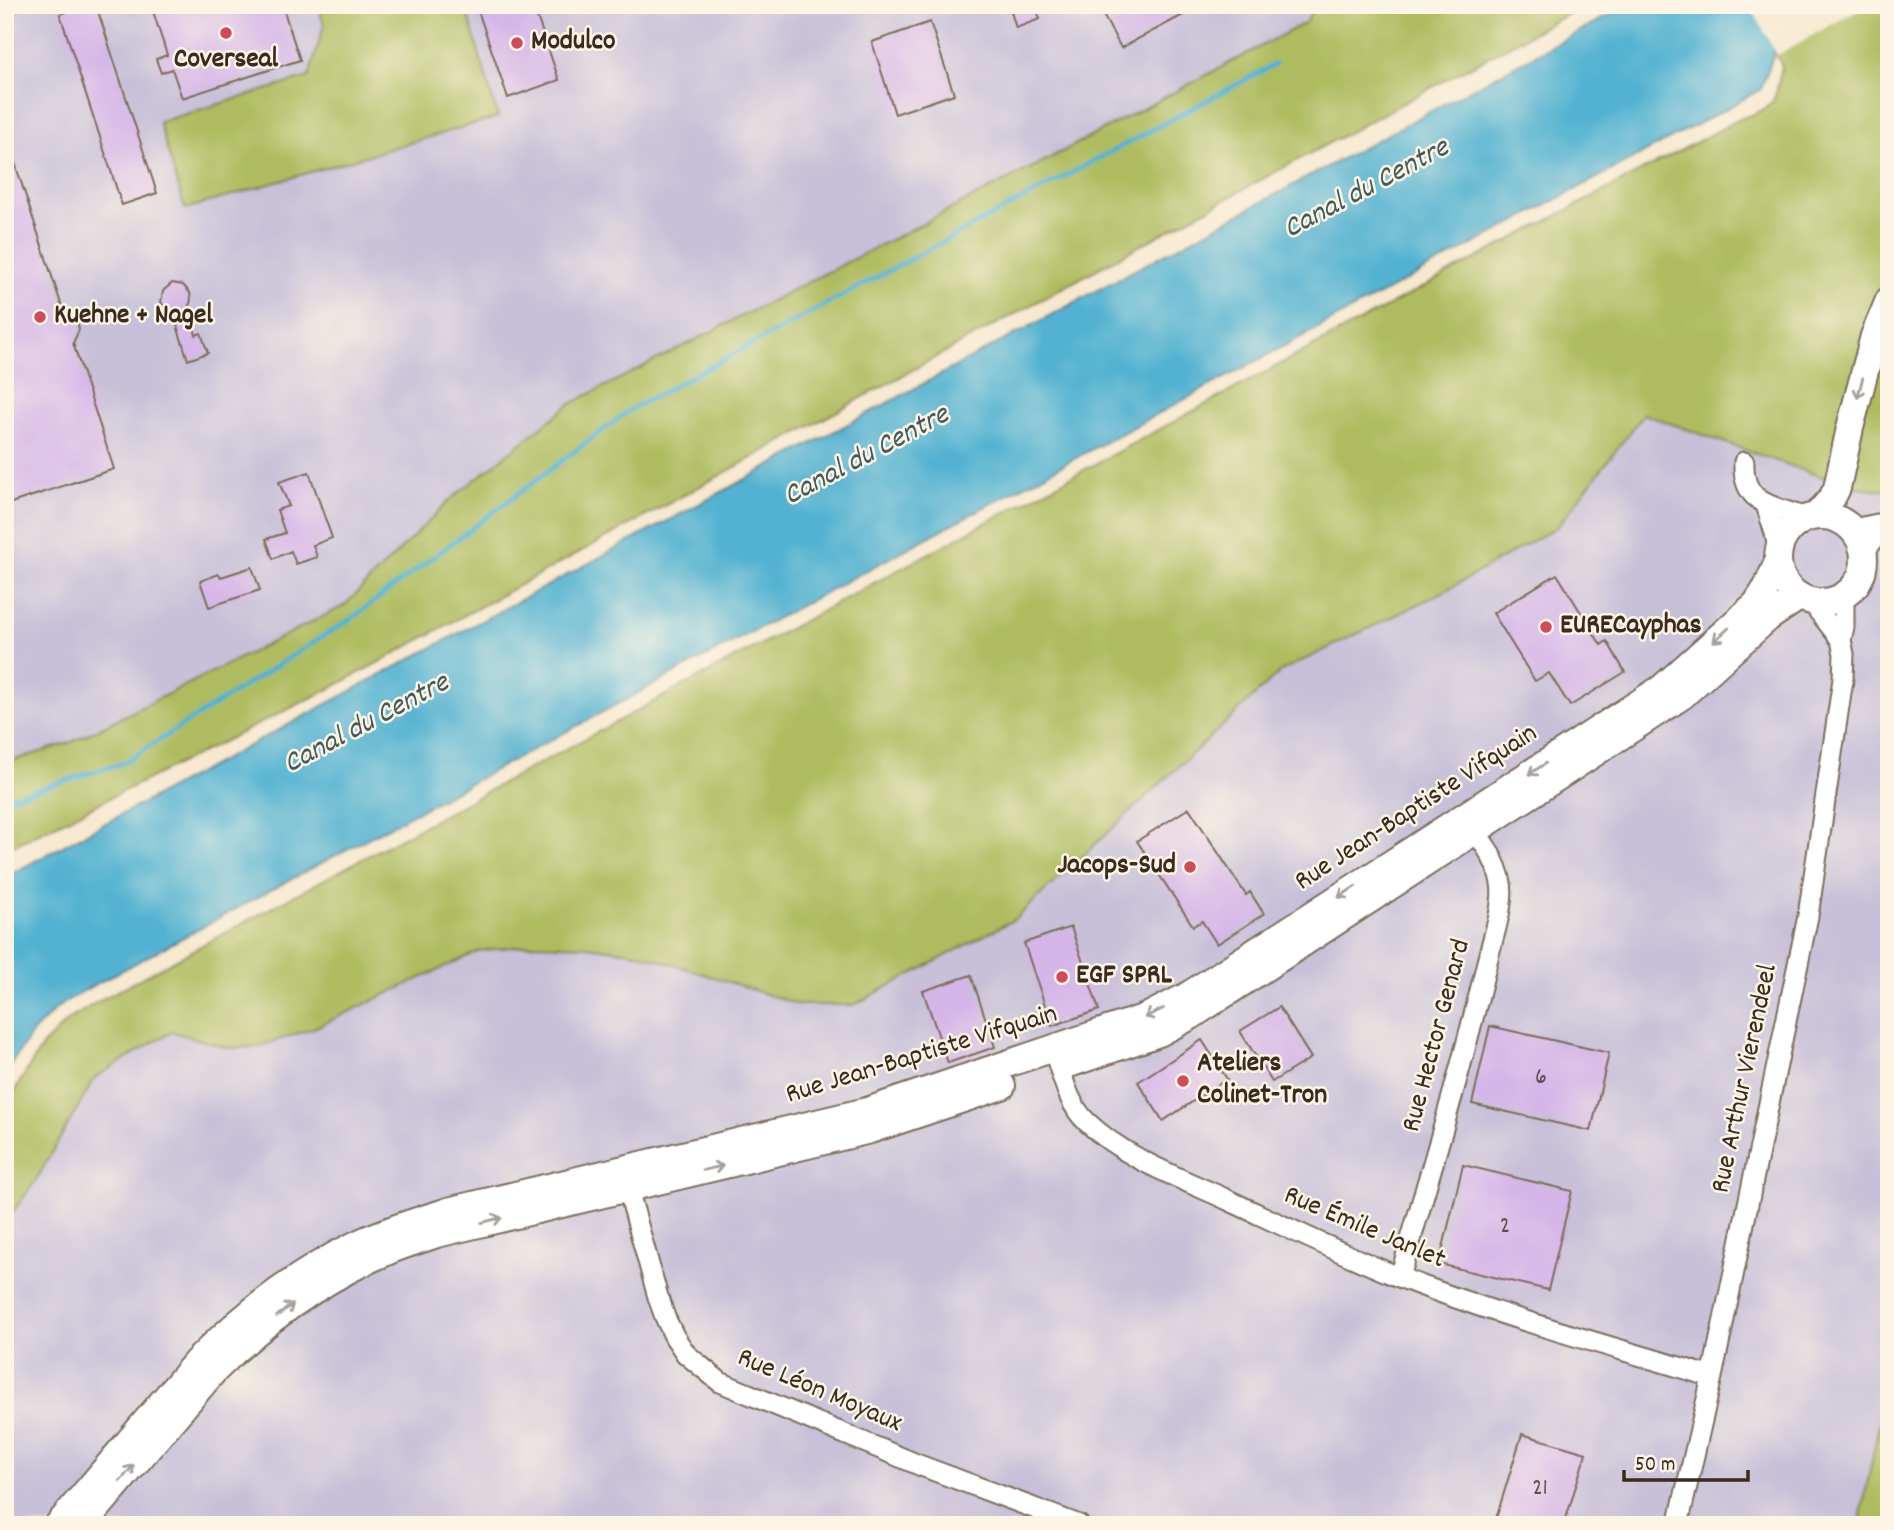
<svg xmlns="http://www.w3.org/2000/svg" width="1894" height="1530" viewBox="0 0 1894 1530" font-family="Dekko,sans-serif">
<rect width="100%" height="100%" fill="#fcf5e5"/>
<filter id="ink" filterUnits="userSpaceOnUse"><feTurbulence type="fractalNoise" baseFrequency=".0143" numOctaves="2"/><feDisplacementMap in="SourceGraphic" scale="14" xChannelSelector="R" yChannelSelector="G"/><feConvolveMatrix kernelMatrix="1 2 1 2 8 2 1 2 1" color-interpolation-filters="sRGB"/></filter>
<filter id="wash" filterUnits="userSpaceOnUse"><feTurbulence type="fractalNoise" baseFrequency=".00686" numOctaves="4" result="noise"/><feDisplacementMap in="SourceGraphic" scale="28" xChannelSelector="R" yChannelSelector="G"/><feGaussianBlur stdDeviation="1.57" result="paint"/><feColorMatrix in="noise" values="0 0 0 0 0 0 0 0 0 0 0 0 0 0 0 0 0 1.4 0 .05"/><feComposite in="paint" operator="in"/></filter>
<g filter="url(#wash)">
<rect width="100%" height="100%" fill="#f7e7ce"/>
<path fill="#c7c0d8" d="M5,5H1583L5,848Z
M1644,414L1843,485L1889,491V1375L1859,1525H5V1223L36,1180L95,1078L160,1038L173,1032L228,1048L257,1047L314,1028L479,951L537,944L587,946L638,953L705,973L1015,919L1280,671L1443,592L1557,527Z"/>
<path fill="#aebc5f" stroke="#74733e" stroke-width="2" d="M318,5H465L498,117L185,209L159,122L309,77L324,25Z
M1316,5H1584L1139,246L339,684L5,850V763L72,742L344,606L451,499L570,404L1031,168L1305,23Z
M1750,5H1889V289L1833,481L1644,414L1557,527L1443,592L1281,671L1015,919L854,1005H800L638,953L587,946L537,944L479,951L314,1028L257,1047L228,1048L173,1032L160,1038L95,1078L36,1180L5,1223V1106L43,1045L68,1020L102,999L1494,249L1742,118C1779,107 1774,99 1782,66Z
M1889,317V491L1843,485Z
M1889,1375V1525H1859Z"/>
<path fill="#53b2d1" stroke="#476e78" stroke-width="2" d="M1628,5H1859L1775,51L1761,89L1731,106L85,990L58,1007L32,1033L5,1073V877Z"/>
<path fill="#f7e7ce" d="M1750,5H1863L1861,8L1777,55Z"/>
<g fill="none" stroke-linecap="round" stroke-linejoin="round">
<path stroke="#53b2d1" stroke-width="5" d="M5,799L123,763L352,618L631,409L1275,64"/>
</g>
<g id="blocks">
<path fill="#d6b5e8" d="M86,5H96L157,193L122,205L60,14Z
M151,5H282L300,60L182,98L172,69L161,73L156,59L167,55Z
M476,5H533L559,80L508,98Z
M1009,5H1035L1040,19L1016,28Z
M1117,5H1202L1121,48L1102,13Z
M930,22L954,94L895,114L872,42Z
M8,142L63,310L73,315L78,324L79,330L73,343L114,469L5,505V143Z
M172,283L183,285L190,293L191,300L188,309L196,335L201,333L208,353L188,360L173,313L165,308L161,302L163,291Z
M309,472L332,538L313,545L317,557L296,564L291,551L273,559L266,539L285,533L277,510L289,506L279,482Z
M252,567L260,590L209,607L200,581L219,574L221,577Z
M1557,574L1601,645L1607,641L1625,672L1570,706L1549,673L1535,681L1493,613Z
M1189,808L1246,895L1250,892L1264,914L1217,944L1202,921L1193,926L1137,841Z
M1071,927L1099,1010L1052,1026L1024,943Z
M971,975L995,1047L948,1063L923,991Z
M1279,1007L1311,1058L1272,1082L1240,1031Z
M1490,1026L1609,1053L1591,1131L1472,1104Z
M1202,1040L1227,1079L1163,1121L1138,1082Z
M1463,1165L1572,1191L1548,1290L1439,1264Z
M1522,1434L1586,1453L1564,1525H1494Z"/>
</g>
</g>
<g filter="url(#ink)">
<use href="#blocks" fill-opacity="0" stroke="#7d6c5c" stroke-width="2"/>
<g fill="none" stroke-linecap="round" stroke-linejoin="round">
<g stroke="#7d6c5c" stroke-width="23">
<path id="street" d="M1744,462C1742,506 1774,505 1805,518
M1766,505L1775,533L1778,550
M1853,529L1887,522
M1864,552L1889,521
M1813,602L1819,612L1841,640
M1054,1051C1062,1074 1068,1105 1087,1122C1125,1159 1183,1179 1230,1201C1286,1227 1342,1254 1399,1277C1501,1317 1607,1345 1712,1377
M625,1178L658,1297L665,1317L674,1336L686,1354L720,1382L919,1465L1079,1525
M1400,1277C1430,1173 1462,1068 1487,962C1492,940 1505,905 1501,883C1497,860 1482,840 1468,822
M1678,1525L1712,1377L1808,916L1843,679L1844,654L1841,640L1844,627V596"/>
</g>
<g stroke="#7d6c5c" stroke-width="30">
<path id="secondary" d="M1817,515L1832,498L1837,488L1850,428L1874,336L1889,300
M1778 559a43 43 0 1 1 86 0a43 43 0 1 1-86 0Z
M1069,1064L1159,1033L1191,1016L1682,696L1768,618L1799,597
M58,1525L197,1361C244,1314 297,1273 357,1244C386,1230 418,1221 448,1211L867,1111L1146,1017L1187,996L1662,688L1756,604L1767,587L1777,564
M83,1525L213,1372C264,1321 324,1277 391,1250C406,1244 422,1239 437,1234L870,1130L1002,1086"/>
</g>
<use href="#street" stroke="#fff" stroke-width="19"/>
<use href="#secondary" stroke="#fff" stroke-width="26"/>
</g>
<defs><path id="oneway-shaft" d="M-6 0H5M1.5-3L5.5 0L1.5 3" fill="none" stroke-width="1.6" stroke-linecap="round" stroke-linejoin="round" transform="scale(1.75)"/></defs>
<g stroke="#a79f9a">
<use href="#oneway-shaft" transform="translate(1860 388) rotate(105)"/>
<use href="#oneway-shaft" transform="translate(1721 635) rotate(138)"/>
<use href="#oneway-shaft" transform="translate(1537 769) rotate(146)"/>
<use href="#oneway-shaft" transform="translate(1347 892) rotate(147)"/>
<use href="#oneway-shaft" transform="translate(1154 1013) rotate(155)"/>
<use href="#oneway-shaft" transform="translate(713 1168) rotate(-13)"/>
<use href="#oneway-shaft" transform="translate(492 1220) rotate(-14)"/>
<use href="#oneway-shaft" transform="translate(285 1310) rotate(-37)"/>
<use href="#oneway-shaft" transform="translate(127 1473) rotate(-50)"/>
</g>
</g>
<g fill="#d1495b" stroke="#fcf5e5" stroke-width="2.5">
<circle cx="226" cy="33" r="7"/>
<circle cx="517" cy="43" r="7"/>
<circle cx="40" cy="317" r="7"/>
<circle cx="1546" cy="627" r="7"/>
<circle cx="1190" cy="867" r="7"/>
<circle cx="1062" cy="977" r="7"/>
<circle cx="1183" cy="1081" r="7"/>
</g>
<g text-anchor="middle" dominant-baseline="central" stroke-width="5" stroke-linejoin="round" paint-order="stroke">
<g font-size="24" fill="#624d50">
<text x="1541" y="1078">6</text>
<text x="1505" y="1227">2</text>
<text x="1540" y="1489">21</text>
</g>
<g font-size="28" font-weight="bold" fill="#3b2a1e" stroke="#fcf5e5" text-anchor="start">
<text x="531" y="43">Modulco</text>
<text x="226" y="61" text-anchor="middle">Coverseal</text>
<text x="54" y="317">Kuehne + Nagel</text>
<text x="1560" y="627">EURECayphas</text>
<text x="1176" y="867" text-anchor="end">Jacops-Sud</text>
<text x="1076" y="977">EGF SPRL</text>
<text x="1197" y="1065">Ateliers<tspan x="1197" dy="32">Colinet-Tron</tspan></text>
</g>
<g font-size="28" fill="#3b2a1e" stroke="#fcf5e5">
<text transform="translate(1417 809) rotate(-33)">Rue Jean-Baptiste Vifquain</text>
<text transform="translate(1438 1036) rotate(-75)">Rue Hector Genard</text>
<text transform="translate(922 1056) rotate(-17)">Rue Jean-Baptiste Vifquain</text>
<text transform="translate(1746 1079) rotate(-78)">Rue Arthur Vierendeel</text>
<text transform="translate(1364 1229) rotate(23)">Rue Émile Janlet</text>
<text transform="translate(819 1392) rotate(23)">Rue Léon Moyaux</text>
</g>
<g font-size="30" font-style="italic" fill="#435a5d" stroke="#fcf5e5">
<text transform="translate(1367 190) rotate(-28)">Canal du Centre</text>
<text transform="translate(867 457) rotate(-28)">Canal du Centre</text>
<text transform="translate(367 725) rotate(-28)">Canal du Centre</text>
</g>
</g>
<rect width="1894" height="1530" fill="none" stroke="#fcf5e5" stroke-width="28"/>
<path d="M1624 1470v10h124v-10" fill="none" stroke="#3b2a1e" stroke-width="3.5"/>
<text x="1635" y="1470" font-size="21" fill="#3b2a1e" stroke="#fcf5e5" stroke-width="5" paint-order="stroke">50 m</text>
</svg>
